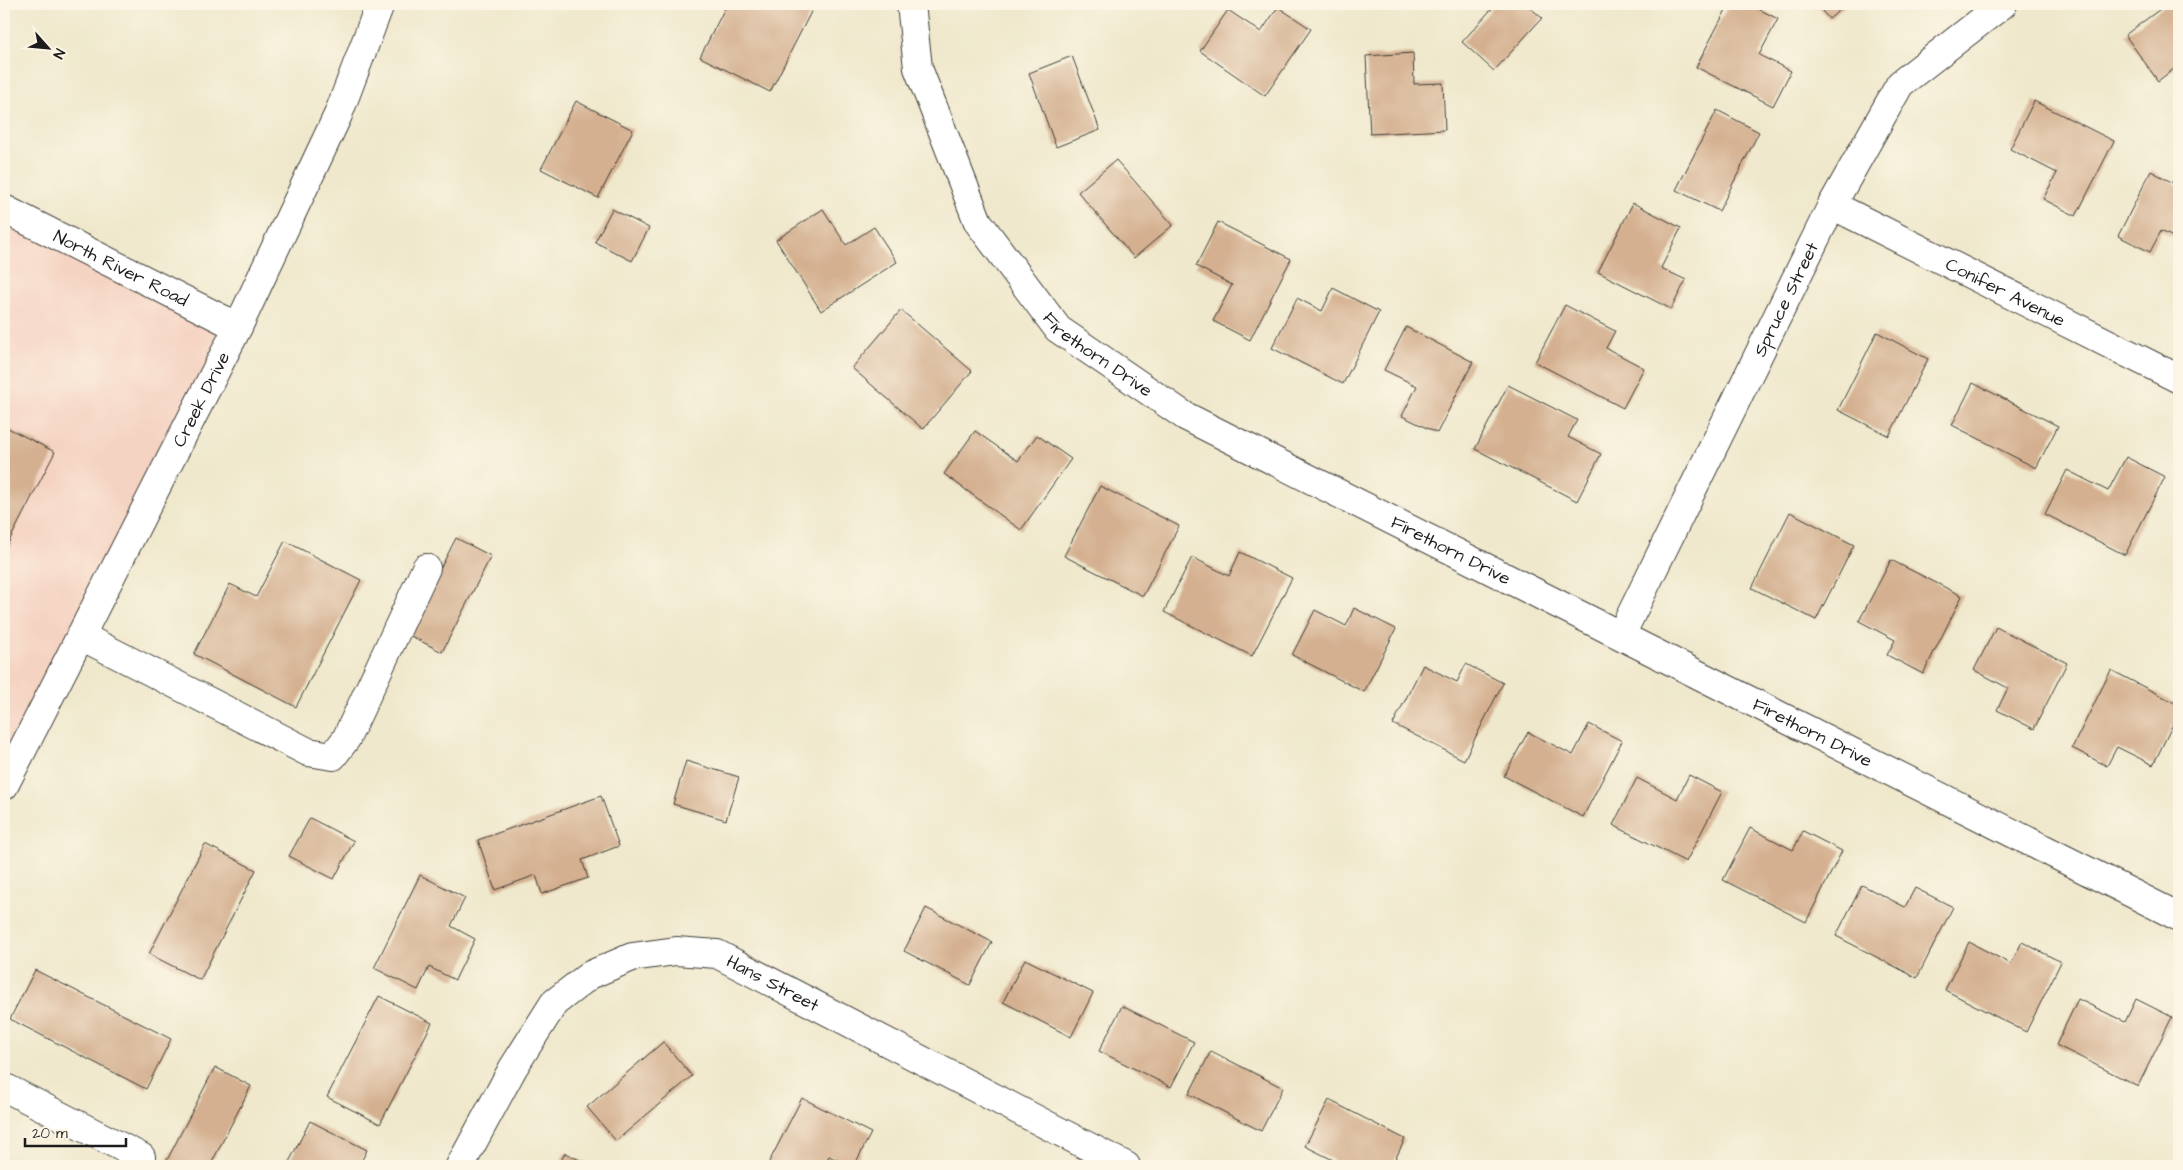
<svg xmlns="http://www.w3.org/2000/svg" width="2183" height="1170" viewBox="0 0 2183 1170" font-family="'Architects Daughter',sans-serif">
<rect width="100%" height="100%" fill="#fcf5e5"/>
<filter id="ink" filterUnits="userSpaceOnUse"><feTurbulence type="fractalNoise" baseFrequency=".02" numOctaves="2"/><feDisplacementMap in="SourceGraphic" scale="10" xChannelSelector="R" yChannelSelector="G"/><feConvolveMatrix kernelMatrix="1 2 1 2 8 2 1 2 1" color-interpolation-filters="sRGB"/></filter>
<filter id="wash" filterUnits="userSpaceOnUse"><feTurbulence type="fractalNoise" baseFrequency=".0096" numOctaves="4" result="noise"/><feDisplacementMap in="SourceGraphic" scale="20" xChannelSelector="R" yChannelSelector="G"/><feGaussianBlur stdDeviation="1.12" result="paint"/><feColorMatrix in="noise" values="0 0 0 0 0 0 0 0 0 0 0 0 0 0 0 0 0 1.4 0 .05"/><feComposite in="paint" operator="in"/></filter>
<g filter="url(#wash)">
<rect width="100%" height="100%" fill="#efe8cc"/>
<path fill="#f5d3c2" d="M4,194L238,327L4,783Z"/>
<g id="blocks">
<path fill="#d4b090" d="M727,4H806L805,6L812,10L770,92L700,57Z
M1496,4H1526L1542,18L1494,71L1462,42Z
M1729,4H1749L1778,19L1759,55L1791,71L1773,106L1696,67Z
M1816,4H1847L1829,19Z
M2167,4H2179V65L2158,81L2125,35Z
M1278,7L1311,29L1265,96L1200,51L1228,10L1261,32Z
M1413,53L1414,84L1443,83L1445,130L1370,134L1366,56Z
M1072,56L1100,130L1056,147L1029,73Z
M576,101L633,130L598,198L541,169Z
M2034,101L2114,141L2076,216L2043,199L2057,173L2010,149Z
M1717,110L1759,132L1719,211L1676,190Z
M1116,160L1173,225L1134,258L1078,192Z
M2151,171L2179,186V240L2161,231L2150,252L2118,236Z
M1633,203L1681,228L1661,268L1686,280L1671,309L1598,272Z
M612,209L649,228L632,261L595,242Z
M823,209L846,245L874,227L897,262L821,311L776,240Z
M1218,222L1291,259L1250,340L1213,321L1232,285L1196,266Z
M1333,288L1379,312L1343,384L1272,348L1297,298L1322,311Z
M1565,305L1615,331L1606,348L1644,368L1623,408L1535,362Z
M901,310L972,371L923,429L852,368Z
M1406,327L1473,362L1437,433L1402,416L1417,386L1384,370Z
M1877,332L1928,359L1889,436L1838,410Z
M1973,383L2058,426L2036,468L1952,425Z
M1508,385L1577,420L1568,437L1601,454L1577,501L1475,449Z
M4,426L55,452L4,551Z
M975,431L1018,461L1037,435L1071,459L1021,530L944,474Z
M2126,457L2165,477L2125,555L2045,514L2067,470L2108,491Z
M1100,486L1179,526L1143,596L1064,556Z
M1790,512L1854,545L1816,620L1752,588Z
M456,538L491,556L442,652L407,634Z
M285,541L361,580L296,707L194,654L230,584L256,597Z
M1240,552L1292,578L1252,656L1164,612L1192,557L1229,576Z
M1891,560L1962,596L1923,674L1887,655L1895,640L1859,621Z
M1354,608L1396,629L1364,692L1292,655L1315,610L1346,626Z
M1996,627L2067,663L2034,729L1997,710L2008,688L1974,670Z
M1466,664L1503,683L1464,760L1393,724L1423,665L1457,682Z
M2111,670L2179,705V712L2153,765L2117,747L2107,766L2072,748Z
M1589,724L1622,741L1583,817L1504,776L1528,732L1573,755Z
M686,761L739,777L726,820L673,804Z
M1689,775L1722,792L1686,862L1613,825L1637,778L1677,799Z
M601,796L619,846L582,860L588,878L542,894L536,875L495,890L478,840Z
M310,818L354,841L334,879L289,856Z
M1750,828L1793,850L1803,831L1842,851L1806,922L1723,880Z
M205,844L256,870L200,980L149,954Z
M420,875L465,898L451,926L475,939L455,980L429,967L418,990L374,968Z
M1862,885L1905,907L1915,888L1953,907L1917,978L1836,936Z
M926,908L992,942L970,985L904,951Z
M1969,942L2011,964L2022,942L2061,962L2026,1032L1945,990Z
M1025,959L1093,993L1071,1037L1003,1002Z
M35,970L171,1039L146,1089L10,1019Z
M379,996L432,1023L380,1124L327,1097Z
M2078,999L2125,1022L2136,999L2172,1017L2138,1086L2056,1045Z
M1122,1006L1194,1042L1171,1087L1099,1051Z
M663,1042L692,1076L616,1141L587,1107Z
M1211,1051L1283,1088L1261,1131L1189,1094Z
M215,1067L251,1086L210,1166H164Z
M802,1098L871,1133L854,1166H849L829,1156L824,1166H767Z
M1329,1100L1405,1139L1392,1166H1345L1305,1146Z
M310,1121L367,1150L359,1166H287Z
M565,1153L592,1166H558Z"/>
</g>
</g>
<g filter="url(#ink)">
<use href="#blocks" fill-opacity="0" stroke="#3c3b36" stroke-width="1"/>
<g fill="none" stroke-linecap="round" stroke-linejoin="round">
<g stroke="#3c3b36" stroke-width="30">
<g id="minor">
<path id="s1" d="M911,4L918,68L978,222L1058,329L1185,416L2179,917"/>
<path id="s2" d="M1832,205L2179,379"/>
<path id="s3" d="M4,209L238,327"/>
<path id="s4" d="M1621,635L1832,205L1900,84L2003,4"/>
<path d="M81,636L308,752L333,756L346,739L426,568"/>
<path id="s5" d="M4,786L238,327L338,115L380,4"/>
<path d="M4,1087L141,1157"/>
<path id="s6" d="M460,1166L513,1068L554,1003L590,975L632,957L676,951L717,954L1126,1166"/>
</g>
</g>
<use href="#minor" stroke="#fff" stroke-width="28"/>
</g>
</g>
<g text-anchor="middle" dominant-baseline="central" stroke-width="4" stroke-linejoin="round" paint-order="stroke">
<g font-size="18" fill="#1c1c1c" stroke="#fcf5e5">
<text stroke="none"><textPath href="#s3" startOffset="131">North River Road</textPath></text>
<text stroke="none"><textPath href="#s2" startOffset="194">Conifer Avenue</textPath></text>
<text stroke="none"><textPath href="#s4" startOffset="374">Spruce Street</textPath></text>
<text stroke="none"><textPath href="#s1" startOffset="410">Firethorn Drive</textPath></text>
<text stroke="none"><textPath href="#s5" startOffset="434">Creek Drive</textPath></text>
<text stroke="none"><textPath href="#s1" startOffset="815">Firethorn Drive</textPath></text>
<text stroke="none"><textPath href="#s1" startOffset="1220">Firethorn Drive</textPath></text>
<text stroke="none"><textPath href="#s6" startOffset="428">Hans Street</textPath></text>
</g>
</g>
<rect width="2183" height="1170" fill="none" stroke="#fcf5e5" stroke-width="20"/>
<g transform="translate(48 48) rotate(117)" stroke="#fcf5e5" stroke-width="4" paint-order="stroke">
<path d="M0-4L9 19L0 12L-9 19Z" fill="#1c1c1c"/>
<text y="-8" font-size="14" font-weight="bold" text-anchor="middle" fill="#1c1c1c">N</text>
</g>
<path d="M25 1138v8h101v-8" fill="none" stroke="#1c1c1c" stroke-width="2.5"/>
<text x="32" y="1138" font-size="15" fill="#1c1c1c" stroke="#fcf5e5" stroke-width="4" paint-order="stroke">20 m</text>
</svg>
